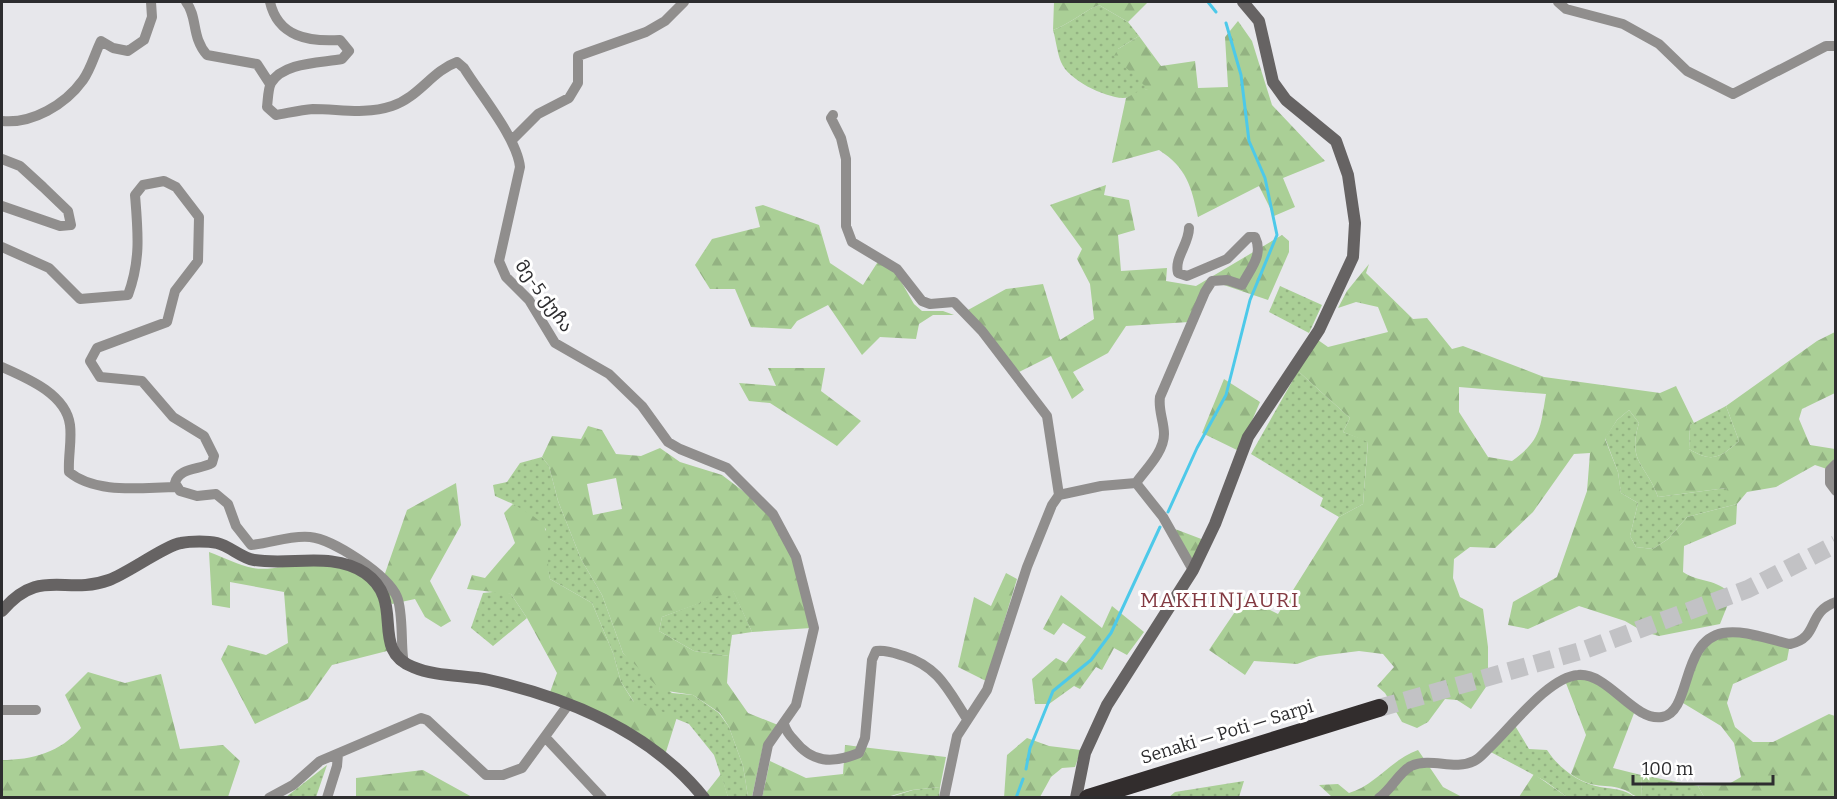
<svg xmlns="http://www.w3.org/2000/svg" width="1837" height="799" viewBox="0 0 1837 799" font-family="Bitter,'Noto Sans Georgian',serif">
<defs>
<pattern id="grass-dots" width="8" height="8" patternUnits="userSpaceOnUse" patternTransform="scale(1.5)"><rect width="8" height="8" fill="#aacf96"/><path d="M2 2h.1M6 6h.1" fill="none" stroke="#93b282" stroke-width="1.8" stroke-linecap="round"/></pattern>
<pattern id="forest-firs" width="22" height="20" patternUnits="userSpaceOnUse" patternTransform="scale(1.5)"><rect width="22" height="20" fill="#aacf96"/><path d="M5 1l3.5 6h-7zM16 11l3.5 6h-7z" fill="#93b282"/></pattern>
</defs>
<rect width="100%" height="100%" fill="#e7e7eb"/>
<path fill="url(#grass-dots)" d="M1099,5L1128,22L1139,36L1118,49L1149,89C1139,90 1132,98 1123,98C1104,97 1068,80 1061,62C1057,52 1056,40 1053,30C1070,24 1082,12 1099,5Z
M1280,286L1322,305L1309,333L1269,312Z
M1298,371L1350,418L1343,432L1368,441L1363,504L1339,517L1320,506L1323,498L1251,454Z
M1726,406L1739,441C1720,458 1712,463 1689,449L1690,425Z
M1629,410L1639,423C1627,463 1646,463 1658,497L1726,488L1737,504L1687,517L1668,539L1653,549L1636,547L1630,536L1638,503L1621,493L1618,472L1605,438L1617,420Z
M542,457L549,466L558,501L581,559L602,595L623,653L672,693L693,695L719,713L729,727L743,766L748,797H728L714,755L689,724L634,702L621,682L613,653L592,603L550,579L546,562V529L513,504L495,496L493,485L507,482L520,463Z
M733,590L752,632L732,635L729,656L694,651L659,631L662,617Z
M502,591L511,594L527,618L493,646L471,628L483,593Z
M1514,724L1529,749L1547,750C1558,767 1578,783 1600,787C1614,789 1623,789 1635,797H1567L1545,781L1487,750Z
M327,765L316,797H286Z
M1641,775L1698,786L1704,797H1642Z
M1244,781L1239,797H1169L1175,792Z
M940,787L939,797L887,798L913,790Z"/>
<path fill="url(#forest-firs)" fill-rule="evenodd" d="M1054,2H1148L1128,22L1099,5C1082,12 1070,24 1053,30Z
M1238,21L1252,41L1272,105L1325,161L1283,178L1295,207L1274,216L1259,186L1198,217C1191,186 1187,168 1159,150L1112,163L1126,98L1141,90L1148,89L1114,56L1118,49L1139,36L1161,66L1195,61L1198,88L1228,87L1225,37Z
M1106,185L1104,195L1129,200L1135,230L1118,235L1121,271L1167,268L1166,281L1196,286L1282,235L1289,241V252L1268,300L1215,282L1189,322L1126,326L1108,353L1073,372L1084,390L1072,399L1051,356L1019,372L968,310L1006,289L1043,284L1060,340L1094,319L1090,284L1077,259L1082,249L1050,205Z
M763,205L819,225L830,263L863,285L879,260L895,271L914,304L922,311H943L954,315H933L919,324L916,339L880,337L862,355L828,305L797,321L791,329L751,327L735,289H710L695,265L712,239L760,227L755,207Z
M1369,264L1366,273L1413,319L1427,318L1452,349L1463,346L1544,377L1660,393L1676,386L1694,423L1690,425L1689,449C1712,463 1720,458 1739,441L1726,406L1817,341L1835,332V393L1802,409L1799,419L1810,445L1835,449V464L1830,470L1815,465L1776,487L1747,492L1737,504L1736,524L1684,546L1683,572C1698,582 1714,579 1728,591V604L1720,624L1659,636L1644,632L1625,621L1579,606L1528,629L1508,625L1513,602L1557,577L1587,491L1590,453L1574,454L1533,512L1495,548L1470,547L1454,559L1453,578L1460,597L1483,609L1488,647V684L1471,709L1457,700L1445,699L1428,722L1417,728L1402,722L1385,693L1377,686L1394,667L1383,654L1359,651L1319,656L1297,664L1254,661L1245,675L1209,650L1245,597L1278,614L1339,517L1363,504L1368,442L1343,432L1350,418L1298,371L1318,340L1328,347L1388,332L1378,307L1356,302L1338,308L1347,291ZM1459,387L1546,394C1540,429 1541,440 1512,461L1488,457L1459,412ZM1629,410L1639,423C1627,463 1646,463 1658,497L1726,488L1728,496L1737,504L1687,517L1668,539L1653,549L1636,547L1630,536L1638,503L1621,493L1618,472L1605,439L1617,420Z
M768,368H825L821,391L861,421L837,446L770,403L749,401L739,383L776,386Z
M1224,379L1260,402L1239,451L1202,433Z
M588,426L602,430L616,454L641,456L660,448L680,462L722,475L773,514L793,558L811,628L752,632L733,591L662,617L659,631L694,651L729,656L727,683L748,713L778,725L763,746L752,797H748L743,766L729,727L720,713L693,695L661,690L623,653L602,595L581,559L558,501L549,466L542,457L552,436L581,439ZM616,478L622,509L593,515L587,484Z
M456,483L461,525L430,581L451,621L441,627L425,617L415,599L392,604L381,585L407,510Z
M513,504C522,510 543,519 546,531C550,546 546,563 550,579L592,603L613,653L621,682L633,701L677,717L665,755L549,695L557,673L527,618L511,594L467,589L472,575L485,578L515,543L504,513Z
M1175,529L1204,540L1192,560Z
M209,552C223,557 238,565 253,568C268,571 287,565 303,565C370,564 386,588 387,651L332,665L308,699L255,724L221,659L228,645L266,655L288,643L284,592L230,582V608L212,605Z
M1006,573L1017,579L986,681L958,667L974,597L991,606Z
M1061,595L1102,628L1112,606L1144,632L1127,655L1114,648L1102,670L1096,667L1080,689L1074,686L1049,704H1035L1032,679L1056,658L1066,663L1086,637L1063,623L1054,635L1043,629Z
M1721,633L1790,644L1787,660L1733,684L1727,703L1735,727L1753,742H1773L1829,714L1835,716V797H1704L1698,786L1727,785L1741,777L1734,743L1721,726L1678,700L1694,657Z
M88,672L125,683L161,674L180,749L223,745L240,761L228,797H2V760C32,760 61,752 81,728L65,695Z
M1580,674L1636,708L1613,768L1641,775L1642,797C1633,797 1632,793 1625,790C1605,782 1594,791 1571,774L1586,735L1564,678Z
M1027,738L1049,746L1081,750L1075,767L1062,768L1051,777L1040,797L1004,798L1007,755Z
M845,745L946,757L940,787L912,790L887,797L762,798L770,761L806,778L843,774Z
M1418,750L1443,787L1462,797H1332L1319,785L1338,784L1349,793C1376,785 1392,759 1418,750Z
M423,770L472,797H356V778Z
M721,774L728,797H710L706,793Z
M1534,774L1567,797H1519Z"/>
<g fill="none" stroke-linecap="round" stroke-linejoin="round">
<path stroke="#4dc9e9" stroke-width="3" d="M1208,2L1216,12
M1168,512L1197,448L1226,395L1250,300L1277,235L1265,178L1249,141L1241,75L1226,23
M1026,769L1030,748L1053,691L1091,660L1111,633L1160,527
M1016,798L1023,779"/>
<path stroke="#c2c2c5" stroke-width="18" stroke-dasharray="18 9" stroke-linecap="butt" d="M1379,708L1584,650L1748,589L1836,544"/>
<path stroke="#908e8d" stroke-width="10" d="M186,2C198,17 191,37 207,55L257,64L270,84
M270,2C278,37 309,42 340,40L349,51L342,59C321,63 283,62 271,83C268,89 268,99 267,107L276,115C288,113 301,110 313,109C340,109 365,115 392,106C419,97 432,71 457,62L464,68C480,94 517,138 520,167L499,261L506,277L529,300L555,343L609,374L642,406L668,442L680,449L727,468L773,514L796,557L814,628L796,705L768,745L757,798
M1558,2L1566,9L1623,24L1659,44L1687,71L1733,94L1826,46H1836
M833,115L831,118L841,138L846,159V226L852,242L897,269L922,301L930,304L954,302L982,331L1047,416L1059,495
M2,121C32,124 65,105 83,80C91,69 95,53 101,41L113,48L128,51L144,40L152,17L151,2
M512,140L538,114L569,98L578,83V56L646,32L665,21L684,2
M2,159L20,166L43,187L68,211L71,225L60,226L2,206
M2,247L49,268L80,299L128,295C141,260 138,232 135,195L143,185L164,181L176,187L199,217L198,261L175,291L167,322L97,348L90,361L100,377L142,381L173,417L204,436L214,456L212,463C200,470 179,467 175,483L180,491L197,496L216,494L228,504L236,526L251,545C272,543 290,535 310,537C333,539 388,575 397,597C403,611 401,641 403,657L401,661
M2,367C27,378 66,394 70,425C72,441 68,456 69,472C97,495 143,487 177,487
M1836,464L1830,470V483L1836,491
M1136,483L1163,517L1193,570
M2,710H36
M784,724C786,731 789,735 794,740C812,763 832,764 859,753L865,738L872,660L876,651C887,650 894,653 904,656C939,667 948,690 967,719
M545,737L602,798
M269,798L293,785L320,761L421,718L427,720L486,775H503L522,768L568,705
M327,798L337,766L338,754
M944,798L957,736L987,690L1027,567L1052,505L1059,495L1101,486L1136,483C1146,469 1164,452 1164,434C1164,421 1158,410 1160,397L1205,292L1212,281L1227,280L1242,285C1250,269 1264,255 1255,237H1249L1227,259L1187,276L1178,273C1174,258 1189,244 1189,228
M1379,798C1391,790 1399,772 1411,766C1432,757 1454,771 1474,761C1479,759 1484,753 1488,749C1510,729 1548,677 1578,675C1608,672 1634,722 1662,717C1692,712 1680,641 1723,633C1744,629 1770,640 1790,644C1820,638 1806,612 1836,602"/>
<path stroke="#666363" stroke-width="12" d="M2,611C40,566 65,596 109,580C128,573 166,545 181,543C191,541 208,541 217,543C230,546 241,558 254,560C291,566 332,551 365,573C407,602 368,649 413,667C436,677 465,675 489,680C569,698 652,733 704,798
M1076,798L1085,753L1107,705L1193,570L1215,524L1248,437L1319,330L1353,257L1355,223L1348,175L1336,141L1286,100L1273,82L1259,21L1243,2"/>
<path stroke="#322d2d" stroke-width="18" d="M1088,798L1379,708"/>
</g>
<g text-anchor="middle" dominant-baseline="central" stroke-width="6" stroke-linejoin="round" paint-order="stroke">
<g font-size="18" fill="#2d2d2f" stroke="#fff">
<text transform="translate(544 296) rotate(54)">მე-5 ქუჩა</text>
<text transform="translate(1227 732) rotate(-17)">Senaki — Poti — Sarpi</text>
</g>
<g font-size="21" letter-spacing="1.5" fill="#833a42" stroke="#fff">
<text x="1220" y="600">MAKHINJAURI</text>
</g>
</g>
<rect width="1837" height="799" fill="none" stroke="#2d2d2f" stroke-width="6"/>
<path d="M1633 775v9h140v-9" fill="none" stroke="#2d2d2f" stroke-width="3"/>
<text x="1642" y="775" font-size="18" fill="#2d2d2f" stroke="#ffffff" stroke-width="4.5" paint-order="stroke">100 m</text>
</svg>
